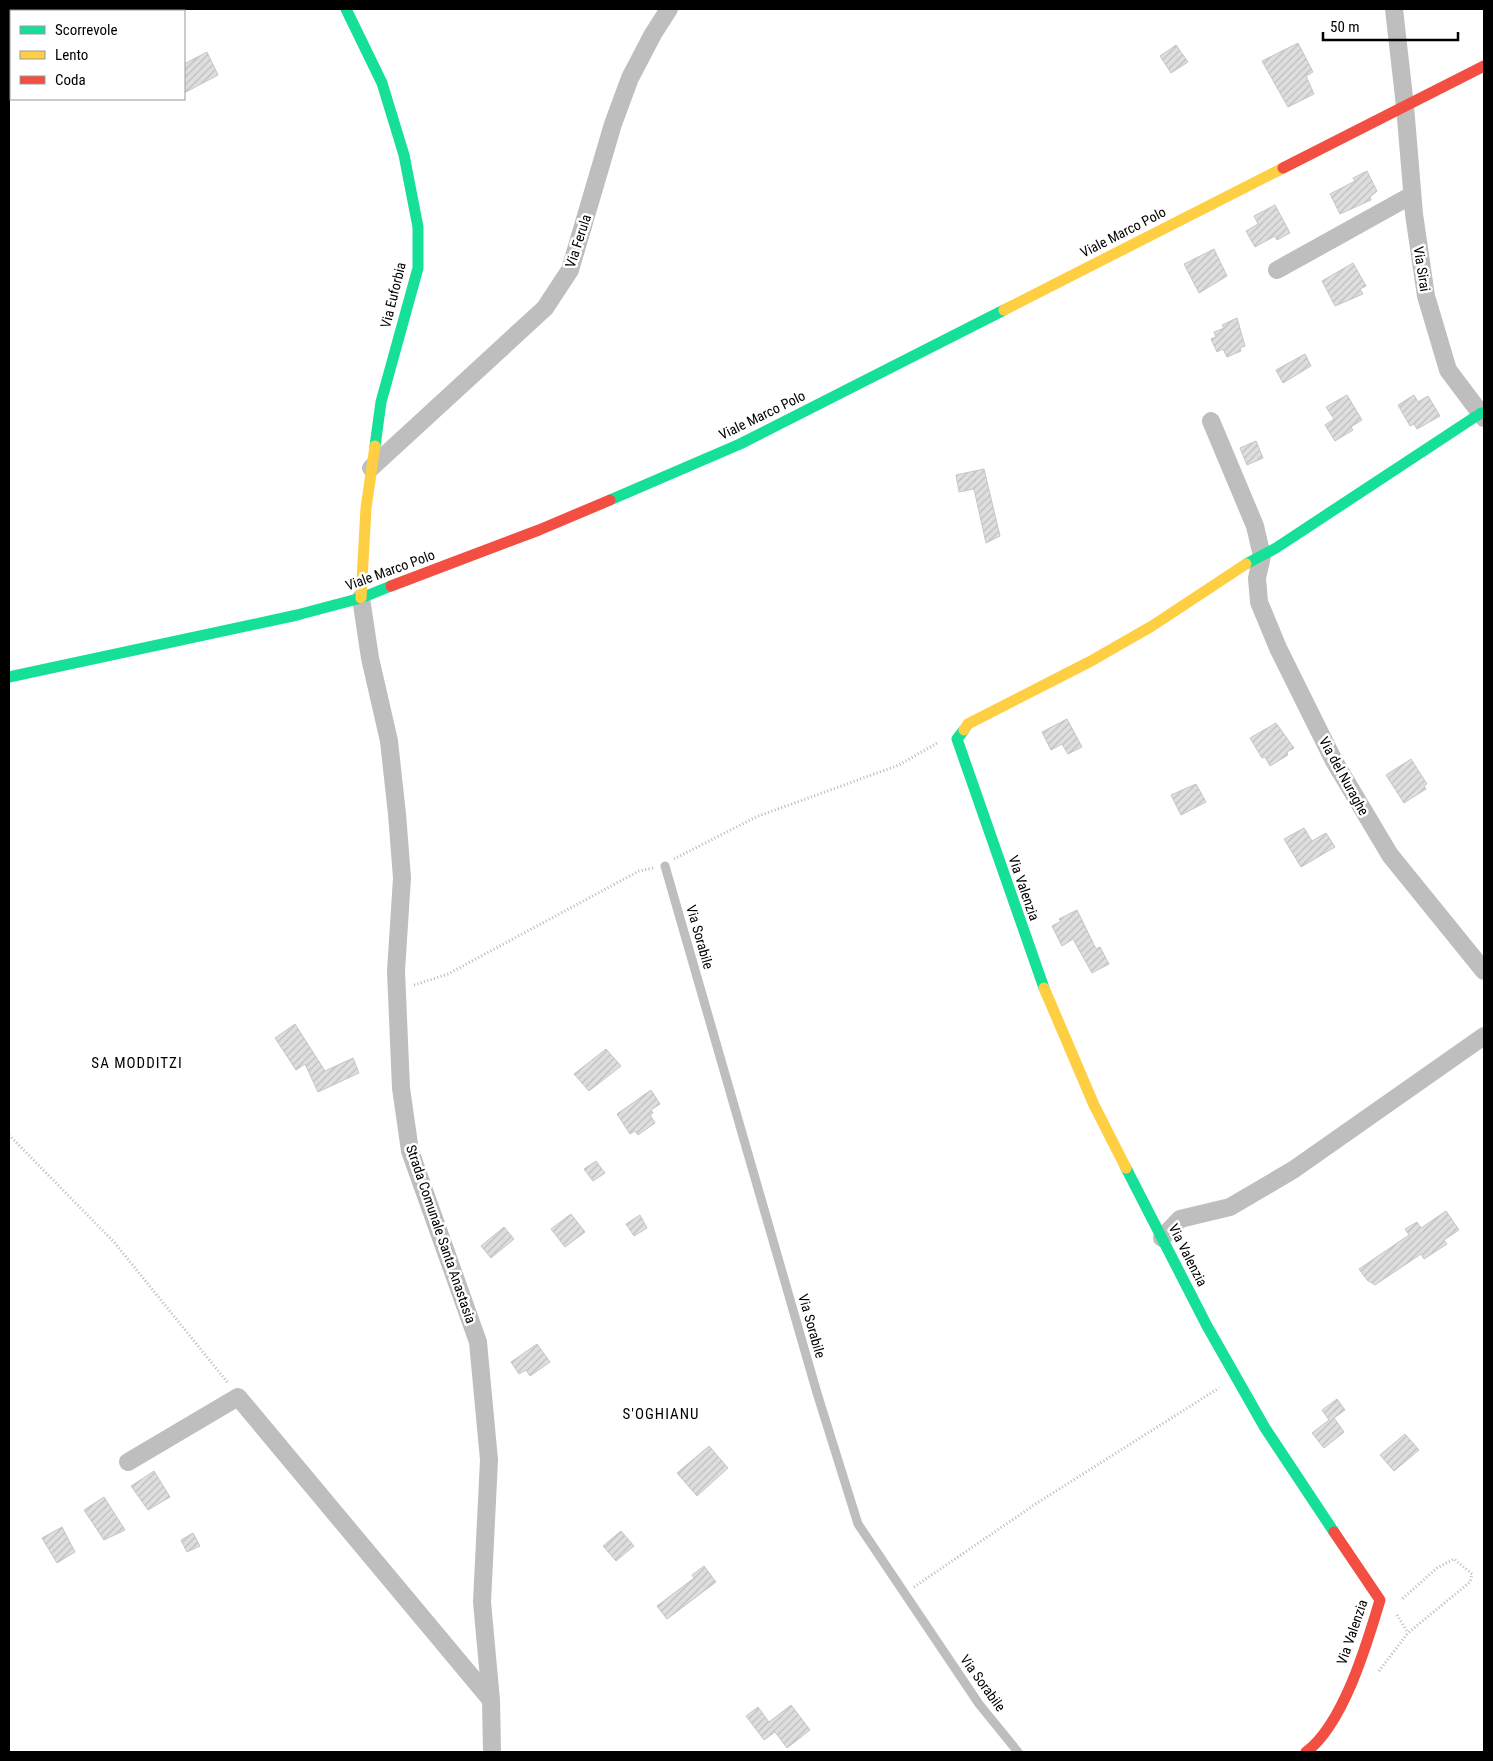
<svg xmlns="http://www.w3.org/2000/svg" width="1493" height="1761" viewBox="0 0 1493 1761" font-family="'Roboto Condensed',sans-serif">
<defs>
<pattern id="building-hatch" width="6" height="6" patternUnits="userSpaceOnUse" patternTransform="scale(1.25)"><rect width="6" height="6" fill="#dedede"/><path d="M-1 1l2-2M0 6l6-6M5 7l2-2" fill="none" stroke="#bdbdbd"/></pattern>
</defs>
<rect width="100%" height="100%" fill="#fff"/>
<path fill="url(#building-hatch)" stroke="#c6c6c6" d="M1298,43L1313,72L1306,76L1314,94L1288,107L1262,61Z
M1176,45L1188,62L1171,73L1160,56Z
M207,52L218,75L184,93V64Z
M1367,171L1377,191L1370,197L1371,200L1340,214L1330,194L1355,181L1353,178Z
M1275,205L1290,233L1277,240L1275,236L1255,247L1246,231L1258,224L1254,216Z
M1214,249L1227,276L1199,293L1184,264Z
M1353,263L1366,286L1360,289L1363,294L1335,306L1322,281Z
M1237,318L1245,346L1240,348L1241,351L1227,357L1223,349L1217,352L1211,339L1216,337L1214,332L1224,328L1222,325Z
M1305,354L1311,366L1283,383L1276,370Z
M1347,395L1362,420L1351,427L1353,430L1335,441L1325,425L1334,419L1326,407Z
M1414,395L1418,402L1428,396L1440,416L1417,429L1414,424L1410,426L1398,405Z
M1256,441L1263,458L1247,465L1240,448Z
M984,469L1000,536L986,543L974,489L959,492L956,475Z
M1067,719L1082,747L1068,754L1062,744L1051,750L1042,732Z
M1276,723L1294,748L1287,752L1288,755L1270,766L1265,757L1262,758L1250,738Z
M1411,759L1427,784L1424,786L1426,789L1404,803L1386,775Z
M1196,784L1206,802L1181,815L1171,795Z
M1304,828L1312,841L1326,833L1335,847L1301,867L1284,839Z
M1077,910L1096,949L1100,947L1109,964L1092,973L1073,939L1062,946L1052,926L1061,921L1059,919Z
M295,1024L325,1071L353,1058L359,1073L318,1092L305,1064L296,1070L275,1038Z
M606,1049L621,1066L589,1091L574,1074Z
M651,1090L660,1104L651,1110L653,1113L650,1115L655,1123L638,1135L635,1131L630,1134L617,1114Z
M596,1161L605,1173L593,1181L584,1169Z
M1446,1211L1459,1230L1444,1240L1447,1244L1424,1259L1421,1254L1375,1285L1367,1280L1359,1269L1409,1235L1405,1229L1417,1222L1421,1228Z
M571,1214L585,1232L565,1247L551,1229Z
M640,1215L647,1228L634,1236L626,1224Z
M504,1227L514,1239L491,1258L481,1246Z
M537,1344L550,1362L530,1376L526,1370L519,1374L511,1362Z
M1337,1399L1345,1410L1334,1418L1344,1432L1324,1448L1312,1433L1329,1420L1322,1410Z
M1405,1434L1419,1450L1394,1471L1380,1455Z
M709,1446L728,1468L697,1496L677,1473Z
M154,1471L170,1497L148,1510L131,1486Z
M104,1497L125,1530L104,1540L84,1510Z
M62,1527L75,1552L57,1563L42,1538Z
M621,1531L634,1546L616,1561L603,1546Z
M193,1533L200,1546L187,1552L181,1540Z
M704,1566L716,1582L667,1619L657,1606L694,1578L692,1575Z
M791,1705L810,1730L787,1748L775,1732L764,1740L746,1716L758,1707L769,1722Z"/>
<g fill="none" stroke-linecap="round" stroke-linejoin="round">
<path stroke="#b9b9b9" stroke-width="3" stroke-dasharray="1 2.5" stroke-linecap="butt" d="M674,859L756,817L899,765L937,743
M414,985L448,974L639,871L653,868
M9,1135L114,1242L228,1383
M914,1587L1037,1503L1219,1388
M1397,1615L1408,1633
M1379,1671L1408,1633L1470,1582L1472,1574L1454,1559L1437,1568L1401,1600"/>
<path stroke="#bebebe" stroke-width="9" d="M665,866L817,1393L858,1524L979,1704L1018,1752"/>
<path stroke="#bebebe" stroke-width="18" d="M1394,9L1405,106L1414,214L1426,296L1448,370L1484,418
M1277,270L1412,195
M1211,421L1255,526L1262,556L1257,578L1259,602L1278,648L1334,761L1390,855L1484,971
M371,468L545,308L570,270L613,124L630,78L653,34L669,9
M361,598L370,658L389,741L397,814L402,878L396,971L401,1088L410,1151L478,1342L489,1460L482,1602L491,1700L492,1752
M1162,1238L1180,1219L1230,1207L1293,1170L1484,1036
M128,1462L238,1397L491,1700"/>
<path stroke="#16e098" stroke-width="11" d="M346,9L382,83L404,155L418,227V268L381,402L375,446
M610,500L740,444L1004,310
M1246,564L1276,548L1481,413
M9,677L297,615L361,598L391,586
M964,730L957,739L1044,988
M1126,1168L1207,1326L1265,1428L1334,1532"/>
<path stroke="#ffcf43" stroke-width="11" d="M1004,310L1283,168
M361,598L366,508L375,446
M964,730L968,724L1091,661L1152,626L1246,564
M1044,988L1094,1105L1126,1168"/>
<path stroke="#f24e42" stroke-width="11" d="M1283,168L1484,66
M391,586L539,530L610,500
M1306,1752C1343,1725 1367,1644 1380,1600L1334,1532"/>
</g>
<g text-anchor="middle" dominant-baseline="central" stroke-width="5" stroke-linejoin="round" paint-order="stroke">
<g font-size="14" fill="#000" stroke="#fff">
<text transform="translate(1123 232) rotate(-27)">Viale Marco Polo</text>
<text transform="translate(578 241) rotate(-72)">Via Ferula</text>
<text transform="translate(1422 269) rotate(81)">Via Sirai</text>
<text transform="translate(393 295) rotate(-76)">Via Euforbia</text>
<text transform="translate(762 415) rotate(-26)">Viale Marco Polo</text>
<text transform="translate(390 570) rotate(-20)">Viale Marco Polo</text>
<text transform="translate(1344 776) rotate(61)">Via del Nuraghe</text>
<text transform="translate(1024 888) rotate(71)">Via Valenzia</text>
<text transform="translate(700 937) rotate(74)">Via Sorabile</text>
<text transform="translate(441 1234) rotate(71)">Strada Comunale Santa Anastasia</text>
<text transform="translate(1188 1255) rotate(63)">Via Valenzia</text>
<text transform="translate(812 1326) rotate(74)">Via Sorabile</text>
<text transform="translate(1352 1632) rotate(-71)">Via Valenzia</text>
<text transform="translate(983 1683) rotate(54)">Via Sorabile</text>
</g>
<g font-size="15" letter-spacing="1" fill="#000" stroke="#fff">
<text x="137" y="1063">SA MODDITZI</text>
<text x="661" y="1414">S'OGHIANU</text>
</g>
</g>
<rect width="1493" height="1761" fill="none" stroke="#000000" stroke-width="20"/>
<rect x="10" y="10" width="175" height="90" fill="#ffffff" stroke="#999999"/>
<rect x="20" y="26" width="25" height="8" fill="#16e098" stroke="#999999"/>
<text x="55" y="35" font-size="15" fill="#000000">Scorrevole</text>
<rect x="20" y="51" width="25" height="8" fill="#ffcf43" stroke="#999999"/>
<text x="55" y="60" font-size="15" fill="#000000">Lento</text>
<rect x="20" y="76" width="25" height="8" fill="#f24e42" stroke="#999999"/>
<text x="55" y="85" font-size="15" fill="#000000">Coda</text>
<path d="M1323 32v8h135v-8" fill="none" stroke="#000000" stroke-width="2.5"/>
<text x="1330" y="32" font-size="15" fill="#000000" stroke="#ffffff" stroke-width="4" paint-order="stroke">50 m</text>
</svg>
